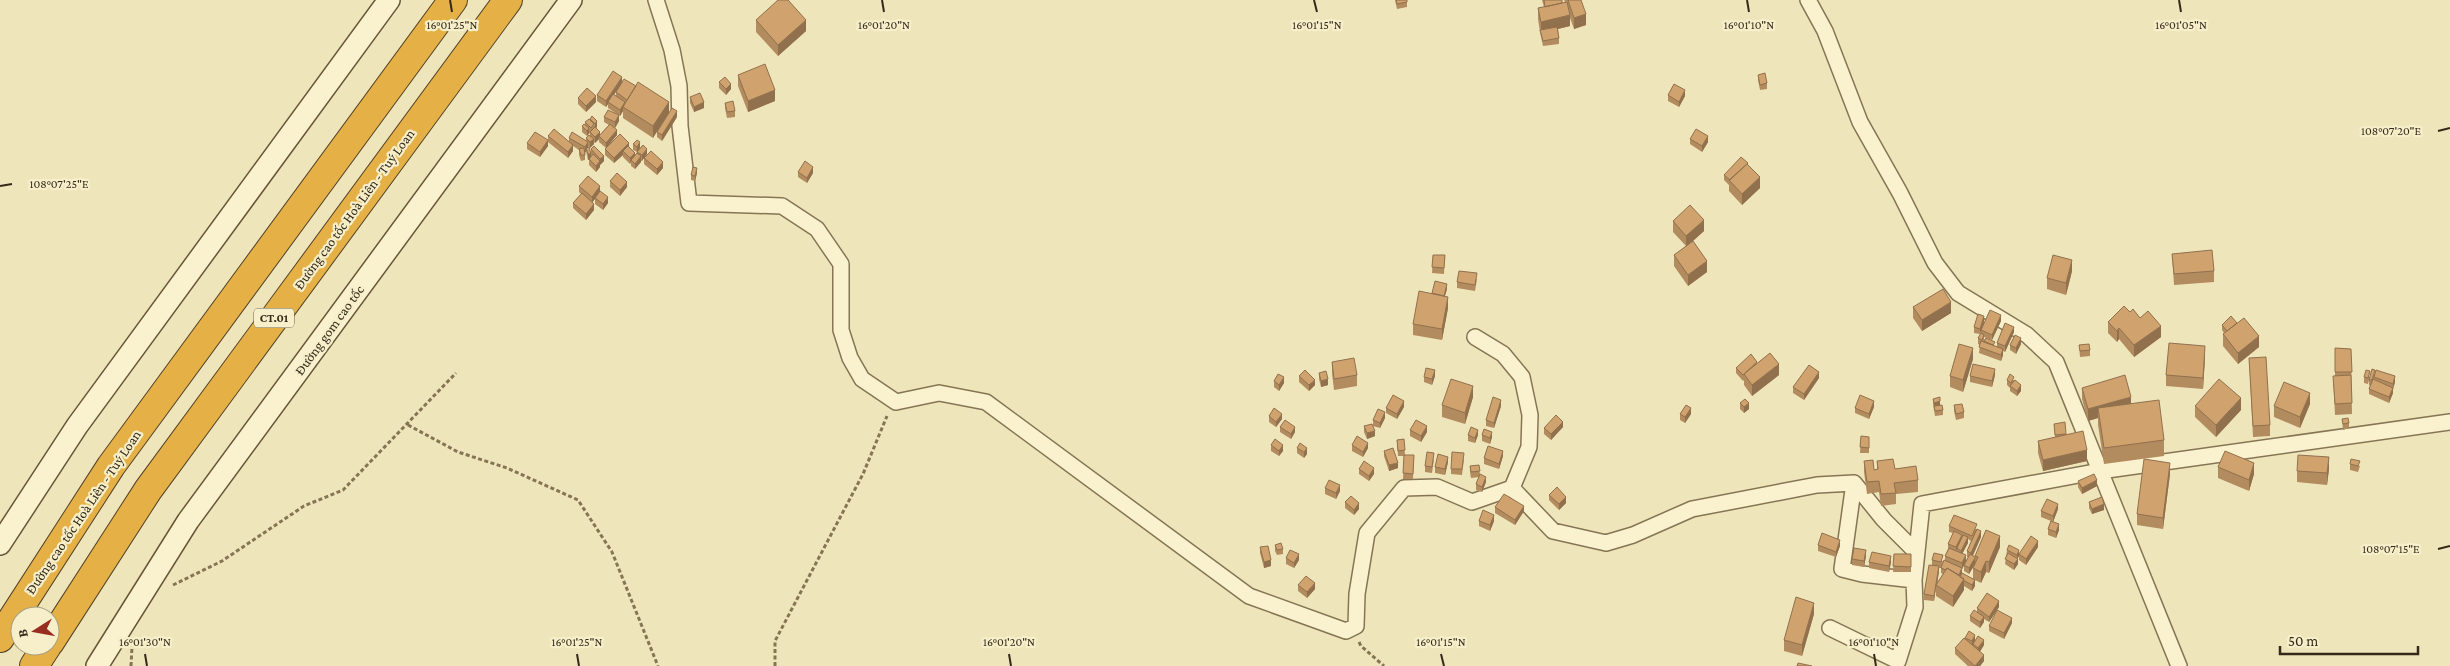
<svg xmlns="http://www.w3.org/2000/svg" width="2450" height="666" viewBox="0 0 2450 666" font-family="'Crimson Pro',serif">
<rect width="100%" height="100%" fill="#efe5ba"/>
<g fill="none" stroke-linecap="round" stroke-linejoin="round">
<g stroke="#867554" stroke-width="18">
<path id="street" d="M656,0L672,50L679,86L680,126L689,203L782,206L817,229L841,264V330L850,358L862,379L896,402L939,393L986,402L1249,596L1346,631L1356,626L1357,594L1367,533L1404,488L1437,487L1472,502L1512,488L1553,531L1606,543L1633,535L1692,509L1817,485L1854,483L1842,569L1862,574L1914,580L1922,504L2100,471L2450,422
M1808,0L1825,31L1860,122L1900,193L1935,263L1958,293L2027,335L2056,362L2179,666
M1475,337L1503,354L1522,377L1530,415L1529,447L1512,488
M1854,483L1884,520L1917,553
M1830,628L1898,661L1915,607L1914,580"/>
</g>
<g stroke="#685538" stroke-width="24">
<path id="secondary" d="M0,544L77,426L389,0
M97,666L188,521L571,0"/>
</g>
<g stroke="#534229" stroke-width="30">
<path id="highway" d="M0,638L111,466L453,0
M50,642L148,490L508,0
M34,666L47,646"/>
</g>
<path stroke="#867554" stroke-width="3" stroke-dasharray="4 2.5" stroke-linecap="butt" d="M408,425L458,452L507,468L578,500L612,552L658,666
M173,585L222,561L304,506L343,490L456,373
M1359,642L1361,646L1384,666
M131,666L132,647
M775,666V641L863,474L887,416"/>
<use href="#street" stroke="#faf2ce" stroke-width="15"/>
<use href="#secondary" stroke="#faf2ce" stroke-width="21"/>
<use href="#highway" stroke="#e5b045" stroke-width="28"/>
</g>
<path fill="#b28b5f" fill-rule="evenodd" d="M1395,0H1407V7L1397,9Z
M1542,0H1562V3L1565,2L1564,0H1581L1586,25L1574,29L1570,18V26L1558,29L1559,38V44L1543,46L1540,32L1538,19V8L1544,7Z
M756,20L806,31L778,56L756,32Z
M738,75L775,101L748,112L738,86Z
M1758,75L1767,83V89L1760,90L1758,80Z
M719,82L731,89L726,95L719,88Z
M636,86L669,102L653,138L623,118V111L620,116L608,108V104L606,107L597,101V95H614L616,96V92Z
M1668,95L1685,96L1679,107L1668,101Z
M690,97L704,108L694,112L690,103Z
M578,98L596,102L586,112L578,104Z
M725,103L735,111V117L727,118L725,108Z
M604,117L619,121L615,128L617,135L606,148L599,142V139L595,143L594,142V144L590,148L588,146L591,157L592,156L591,155V149L604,161L600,165V167L596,172L589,165V160H588L586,151L585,153V160L581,161L579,155V150L573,146V151L568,158L548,142V136L569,141V138L586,141V138L590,135V133L587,136L582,132V126L585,124V122L590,121V119L597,127L596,128L600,135L609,125L604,122Z
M677,117L662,141L657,137V132Z
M1690,139L1708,142L1702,152L1690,144Z
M527,143L548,146L540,157L527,149Z
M633,144L640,148L643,145L642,161H641V162L635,169L631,166V163L630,164L623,157V155L614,163L605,155V149L629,147L635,155L637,152L633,150Z
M644,158L663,168L657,175L644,164Z
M1748,165L1760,188L1742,205L1729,191V185L1724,180V175Z
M798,172L813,173L807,183L798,177Z
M697,173L695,181L691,180V175Z
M610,181L627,187L620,196L610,187Z
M579,186L600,191L608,203L603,210L595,204V199L592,202L594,210L586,220L573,208V203L581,194L579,192Z
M1673,221L1704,231L1693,241L1707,272L1688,286L1674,266V255L1686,246L1673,232Z
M2172,254L2214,271V282L2174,285Z
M1433,255H1445L1444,274L1432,273Z
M2072,271L2066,295L2047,289V278Z
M1477,279L1475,291L1457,288V282Z
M1447,289L1445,296L1448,308L1442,340L1413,335V324L1432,293Z
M1913,307L1951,313L1922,331L1913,318Z
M2130,312L2140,318L2161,337L2134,357L2119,339L2117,342L2108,333V322Z
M2001,321L1992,340L1984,337V340L1986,338L1995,346L1997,347V343L2014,332L2005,352L2003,351V355L2001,361L1979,353L1980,345L1978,344V338L1981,333V331L1980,334L1974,333V327L1984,322Z
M2222,325L2259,347L2238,364L2223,346V334L2224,333L2222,330Z
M2021,344L2016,354L2010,350V345Z
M2079,345L2090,350V356L2080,357Z
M2335,348L2351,349L2352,414L2335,415L2333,376H2335Z
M2205,357L2203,389L2166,386V375Z
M2249,358L2270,425V436L2253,437Z
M1973,359L1963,392L1950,387V376Z
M1332,362L1357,375V386L1334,390L1332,373Z
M1757,363L1779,375L1752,396L1744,385V380L1743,381L1736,373V368Z
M1319,373L1328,385L1321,387L1319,379Z
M2375,374L2395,382L2393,389V393L2389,403L2369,394V389L2370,386L2369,385V380L2368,384L2364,383V377H2370Z
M1995,375L1992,387L1970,382V376Z
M1299,376L1315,385L1309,391L1299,382Z
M1435,376L1432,385L1424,382V377Z
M1819,378L1804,400L1793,393V387Z
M2007,380H2014L2021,391L2017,396L2010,391V388L2007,385Z
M1274,381L1284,383L1279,391L1274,387Z
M2082,388L2131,404L2164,440V456L2104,464L2098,425V418L2088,421L2082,399Z
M1473,397L1465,424L1442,417V405Z
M1933,399L1940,405L1943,410V415L1935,416L1933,404Z
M1740,403L1749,409L1744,413L1740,409Z
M2310,404L2300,428L2274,417V406Z
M1954,405L1964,412V418L1956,420L1954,411Z
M1501,406L1494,428L1486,426V420Z
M2195,406L2241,410L2216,437L2195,417Z
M1404,407L1397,419L1386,413V408Z
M1874,407L1869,419L1855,413V408Z
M1680,414H1691L1685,423L1680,420Z
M1269,416L1282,419L1276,427L1269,422Z
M1385,418L1380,428L1373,426V420Z
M2342,419L2349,423V428L2343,430Z
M2054,424L2066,434L2087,461L2043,471L2038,453V441L2055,437Z
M1364,426L1375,436L1367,439L1364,432Z
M1280,427L1295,432L1291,439L1280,432Z
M1563,427L1551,440L1544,434V428Z
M1410,430L1427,432L1421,442L1410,436Z
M1468,435H1478L1475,443L1468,441Z
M1482,435L1492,437L1490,444L1482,441Z
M1861,436L1869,437V453H1860Z
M1404,439L1405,455H1414L1413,479H1403L1404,456H1398L1397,440Z
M1271,445L1283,451L1279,456L1271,451Z
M1352,445L1368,448L1363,457L1352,451Z
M1297,448L1307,454L1304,458L1297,453Z
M1384,451L1398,468L1389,471L1384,456Z
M1503,456L1499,469L1484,464V458Z
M1434,459L1432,473L1425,472V466Z
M1464,459L1462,475L1451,474V469Z
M1864,461L1874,470H1877V461L1918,480V492L1896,494V504L1881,506L1879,492L1867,494L1864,472Z
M1448,462L1445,475L1435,473V467Z
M2350,464L2360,466L2358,472L2350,470Z
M1479,465L1480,475L1486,482L1482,492L1476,490V484L1479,477L1471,478L1470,472V466Z
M2218,467L2254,474L2249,491L2218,478Z
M1359,469L1374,474L1369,481L1359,474Z
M2329,469L2327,485L2297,482V471Z
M2170,474L2163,529L2137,525V514Z
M2078,481L2097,486L2082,494L2078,487Z
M1325,488L1340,491L1336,499L1325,494Z
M1549,495L1566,503L1559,510L1549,500Z
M1345,502L1359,509L1354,515L1345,508Z
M2089,502L2104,510L2092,514L2089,508Z
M1495,507L1524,511L1515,525L1495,513Z
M2058,509L2053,522L2059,530L2056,538L2048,535V529L2051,521L2041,517V511Z
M1479,521H1494L1490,531L1479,526Z
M1949,526L1977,529L1981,537L1973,556L1975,557V556L2000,547L1989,573L1986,572L1981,583L1975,580V586L1972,591L1964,586V590L1953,607L1936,596V589L1934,601L1924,600V594L1932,565V560L1943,561L1942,566L1945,560V556L1948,549V544L1953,533L1949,532ZM1968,539L1971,541L1967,551V557H1968L1966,561L1962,554L1968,543ZM1975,564L1973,568V579L1962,573V569L1964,566V571L1969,574ZM1939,568H1941V573L1943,574L1937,583Z
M1275,545L1283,549V554L1277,555L1275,551Z
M1818,545L1840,546L1836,557L1818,551Z
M1260,547L1271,566L1264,568L1260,553Z
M2038,547L2026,565L2019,560V556L2017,559L2018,564L2014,570L2005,564L2007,550L2019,554Z
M1894,554H1911V572H1893Z
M1866,556L1864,567L1852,565V559Z
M1286,558L1299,560L1294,568L1286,564Z
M1869,562H1891L1889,572L1869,568Z
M1298,585L1315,589L1307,598L1298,591Z
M1999,607L1989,622L1984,619V622L1980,628L1970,621V616L1977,612V608Z
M1814,614L1802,656L1784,651V640Z
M2012,623L2004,639L1989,631V626Z
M1965,638L1975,640L1984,645L1980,652L1984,661L1980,666H1968L1955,654V648L1965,639Z"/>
<path fill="#91714d" d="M1586,14V25L1574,29V18Z
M1570,15V26L1541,33V22Z
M806,20V31L778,56V45Z
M622,77V83L606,107V101Z
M731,84V89L726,95V89Z
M775,90V101L748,112V101Z
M1685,90V96L1679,107V102Z
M596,96V102L586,112V106Z
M625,102V107H623V111L620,116V110Z
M669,102V113L653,138V126Z
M704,102V108L694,112V107Z
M677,111V117L662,141V135Z
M619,115V121L615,128V122Z
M597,121V127L595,129V124Z
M589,128V133L587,136V131Z
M617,130V135L606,148V143Z
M600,132V138L599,136V139L595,143V137Z
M1708,136V142L1702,152V146Z
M594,139V144L590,148V142Z
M548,140V146L540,157V152Z
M588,142V148H586V151L585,153V147Z
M640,142V148L637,153V147Z
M629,143V149L623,151V155L614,163V158Z
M573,145V151L568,158V152Z
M647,149V154L642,161V155Z
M635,153V158L631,160L630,164V158Z
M588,154H591V159L588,160Z
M604,156V161L600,165V167L596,172V166L600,161V159Z
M641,156V162L635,169V164Z
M663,162V168L657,175V169Z
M813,167V173L807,183V178Z
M697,168V173L695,181V176Z
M1760,177V188L1742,205V194Z
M627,182V187L620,196V190Z
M600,186V192L592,203V197Z
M608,197V203L603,210V204Z
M594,204V210L586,220V214Z
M1704,220V231L1686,247V236Z
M2072,260V271L2066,295V283Z
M1707,261V272L1688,286V275Z
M1447,284V289L1443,302V297Z
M1448,297V308L1442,340V329Z
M1951,302V313L1922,331V320Z
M2001,315V321L1992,340V335Z
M1984,316V322L1980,334V329Z
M2161,326V337L2134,357V345Z
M2014,327V332L2005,352V346Z
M2119,328V339L2117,342V331Z
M2259,336V347L2238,364V353Z
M2021,338V344L2016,354V348Z
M2205,346V357L2203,389V378Z
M1973,348V359L1963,392V380Z
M2003,349V355L2001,361V355Z
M1779,364V375L1752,396V385Z
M1995,369V375L1992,387V381Z
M1435,370V376L1432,385V379Z
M1819,372V378L1804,400V394Z
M2395,376V382L2393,389V384Z
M1284,377V383L1279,391V385Z
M1328,379V385L1321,387V381Z
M1315,380V385L1309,391V385Z
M2021,385V391L2017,396V391Z
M1473,386V397L1465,424V413Z
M2393,388V393L2389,403V397Z
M2310,393V404L2300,428V417Z
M2131,397V408H2098V418L2088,421V409Z
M2241,398V410L2216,437V425Z
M1501,400V406L1494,428V423Z
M1404,401V407L1397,419V414Z
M1874,401V407L1869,419V414Z
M1940,401V407L1934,406V409V403Z
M1749,403V409L1744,413V407Z
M1691,408V414L1685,423V417Z
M1385,412V418L1380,428V423Z
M1282,414V419L1276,427V422Z
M1563,422V427L1551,440V434Z
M1427,426V432L1421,442V436Z
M1295,427V432L1291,439V434Z
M1478,430V435L1475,443V438Z
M1375,431V436L1367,439V433Z
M1492,432V437L1490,444V438Z
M1368,443V448L1363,457V452Z
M1283,445V451L1279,456V451Z
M1307,448V454L1304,458V452Z
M2087,450V461L2043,471V460Z
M1503,451V456L1499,469V464Z
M1448,457V462L1445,475V469Z
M2329,457V469L2327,485V473Z
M1398,463V468L1389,471V465Z
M2170,463V474L2163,529V518Z
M2254,463V474L2249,491V480Z
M1374,468V474L1369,481V476Z
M1486,477V482L1482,492V487Z
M2097,480V486L2082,494V488Z
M1340,485V491L1336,499V493Z
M1566,497V503L1559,510V504Z
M1359,503V509L1354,515V510Z
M2058,504V509L2053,522V516Z
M2104,504V510L2092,514V509Z
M1524,506V511L1515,525V520Z
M1494,515V521L1490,531V525Z
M2059,524V530L2056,538V532Z
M1981,531V537L1971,559V553Z
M1962,535V540L1957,548L1956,553V547Z
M2000,536V547L1989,573V562Z
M1968,537V543L1961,556V551Z
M1840,540V546L1836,557V552Z
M2038,541V547L2026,565V559Z
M1866,550V556L1864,567V561Z
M2019,550V556L2017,560L2018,559V564L2014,570V564L2017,560V555Z
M1299,554V560L1294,568V563Z
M1966,555V561L1962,569V573L1960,578L1959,575L1962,568V563Z
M1891,556V562L1889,572V566Z
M1975,558V564L1969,574V568Z
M1271,560V566L1264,568V562Z
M1986,561V572L1981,583V572Z
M1939,566V572L1937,585H1936L1934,601V596Z
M1964,579V590L1953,607V596Z
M1975,580V586L1972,591V585Z
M1315,583V589L1307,598V592Z
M1999,601V607L1989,622V617Z
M1814,603V614L1802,656V645Z
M1984,617V622L1980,628V622Z
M2012,618V623L2004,639V633Z
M1975,635V640L1972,647V641Z
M1984,640V645L1978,654V648Z
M1984,655V661L1980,666H1975Z"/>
<path fill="#cfa26e" stroke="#91714d" d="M778,0H788L806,20L778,45L756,20Z
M1396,0H1407V2L1397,4Z
M1544,0H1562V3L1545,7Z
M1568,0H1581L1586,14L1574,18Z
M1567,2L1570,15L1541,22L1538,8Z
M1557,27L1559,38L1543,41L1540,30Z
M765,64L775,90L748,101L738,75Z
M613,71L622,77L606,101L597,95Z
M1765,73L1767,83L1760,85L1758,75Z
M725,77L731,84L726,89L719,82Z
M624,79L636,86L627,100L616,92Z
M638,82L669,102L653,126L623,107Z
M1674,84L1685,90L1679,102L1668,95Z
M587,88L596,96L586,106L578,98Z
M700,93L704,102L694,107L690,97Z
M613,94L625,102L620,110L608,102Z
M733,101L735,111L727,112L725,103Z
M672,108L677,111L662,135L657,132Z
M608,110L619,115L615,122L604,117Z
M592,116L597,121L595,124L590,119Z
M589,119L594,124L591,128L585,122Z
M584,124L589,128L587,131L582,126Z
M610,124L617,130L606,143L599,136Z
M595,127L600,132L595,137L590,132Z
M554,129L573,145L568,152L548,136Z
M1696,129L1708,136L1702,146L1690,139Z
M535,132L548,140L540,152L527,143Z
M572,132L588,142L585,147L569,138Z
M620,134L629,143L614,158L605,149Z
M589,135L594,139L590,142L586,138Z
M637,140L640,142L637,147L633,144Z
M643,145L647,149L642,155L637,152Z
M594,146L604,156L600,159L591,149Z
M628,146L635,153L630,158L623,151Z
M589,147L591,154H588L586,148Z
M584,148L585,155H581L579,149Z
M651,151L663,162L657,169L644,158Z
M637,153L641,156L635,164L631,160Z
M593,154L600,161L596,166L589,159Z
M1741,157L1748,163L1730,180L1724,175Z
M805,161L813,167L807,178L798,172Z
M1747,164L1760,177L1742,194L1729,180Z
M693,167L697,168L695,176L691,175Z
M617,173L627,182L620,190L610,181Z
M588,176L600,186L592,197L579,186Z
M600,191L608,197L603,204L595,198Z
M582,193L594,204L586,214L573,203Z
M1690,205L1704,220L1686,236L1673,221Z
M1693,241L1707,261L1688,275L1674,255Z
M2212,250L2214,271L2174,274L2172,254Z
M1433,255H1445L1444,268L1432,267Z
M2053,255L2072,260L2066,283L2047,278Z
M1459,271L1477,273L1475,285L1457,282Z
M1435,281L1447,284L1444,296L1432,293Z
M1943,289L1951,302L1922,320L1913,307Z
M1419,291L1448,297L1442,329L1413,324Z
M2124,306L2130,312L2133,309L2140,318L2148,311L2161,326L2134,345L2119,328L2117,331L2108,322Z
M1990,310L2001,315L1992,335L1981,330Z
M1978,314L1984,316L1980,329L1974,327Z
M2231,316L2237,323L2227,331L2222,325Z
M2244,318L2259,336L2238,353L2223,334Z
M2005,323L2014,327L2005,346L1997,343Z
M1981,333L1984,335L1982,340L1978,338Z
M2015,335L2021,338L2016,348L2010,345Z
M1986,338L1995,342L1993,345L1984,341Z
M1981,341L2003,349L2001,355L1979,347Z
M2169,343L2205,346L2203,378L2166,375Z
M1959,344L1973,348L1963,380L1950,376Z
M2089,344L2090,350L2080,351L2079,345Z
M2335,348L2351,349L2352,372H2335Z
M1770,353L1779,364L1752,385L1744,374Z
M1751,354L1757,362L1743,375L1736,368Z
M2266,357L2270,425L2253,426L2249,358Z
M1354,358L1357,375L1334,379L1332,362Z
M1973,364L1995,369L1992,381L1970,376Z
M1809,365L1819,372L1804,394L1793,387Z
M1426,368L1435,370L1432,379L1424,377Z
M2372,369L2375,370L2372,380H2369Z
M1305,370L1315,380L1309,385L1299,376Z
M2366,370L2370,371L2368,378L2364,377Z
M2376,370L2395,376L2393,384L2374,377Z
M1326,371L1328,379L1321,381L1319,373Z
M1278,374L1284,377L1279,385L1274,381Z
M2010,374L2014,377L2011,383L2007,380Z
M2125,375L2131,397L2088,409L2082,388Z
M2351,375L2352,403L2335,404L2333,376Z
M1451,379L1473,386L1465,413L1442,405Z
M2219,379L2241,398L2216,425L2195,406Z
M2373,379L2393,388L2389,397L2369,389Z
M2015,380L2021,385L2017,391L2010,386Z
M2284,382L2310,393L2300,417L2274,406Z
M1393,395L1404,401L1397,414L1386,408Z
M1860,395L1874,401L1869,414L1855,408Z
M1493,397L1501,400L1494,423L1486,420Z
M1940,397V401L1934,403L1933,399Z
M1745,399L1749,403L1744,407L1740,403Z
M2159,400L2164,440L2104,448L2098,408Z
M1962,404L1964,412L1956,414L1954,405Z
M1686,405L1691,408L1685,417L1680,414Z
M1942,405L1943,410L1935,411L1934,406Z
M1274,408L1282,414L1276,422L1269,416Z
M1378,409L1385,412L1380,423L1373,420Z
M1556,415L1563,422L1551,434L1544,428Z
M2348,418L2349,423L2343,424L2342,419Z
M1285,420L1295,427L1291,434L1280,427Z
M1416,420L1427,426L1421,436L1410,430Z
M2065,422L2066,434L2055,435L2054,424Z
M1372,424L1375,431L1367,433L1364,426Z
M1471,427L1478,430L1475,438L1468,435Z
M1484,429L1492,432L1490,438L1482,435Z
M2083,431L2087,450L2043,460L2038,441Z
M1357,436L1368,443L1363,452L1352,445Z
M1861,436L1869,437V448L1860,447Z
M1275,439L1283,445L1279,451L1271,445Z
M1404,439L1405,450L1398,451L1397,440Z
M1300,443L1307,448L1304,452L1297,448Z
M1488,446L1503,451L1499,464L1484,458Z
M1393,448L1398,463L1389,465L1384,451Z
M2225,451L2254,463L2249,480L2218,467Z
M1427,452L1434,453L1432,467L1425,466Z
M1452,452L1464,453L1462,469H1451Z
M1438,454L1448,457L1445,469L1435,467Z
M1404,455H1414L1413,474L1403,473Z
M2298,455L2329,457L2327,473L2297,471Z
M1893,459L1895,469L1916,466L1918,480L1894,483L1896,493L1881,494L1879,481L1867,482L1864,461L1873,460L1874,470L1878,469L1877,461Z
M2144,459L2170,463L2163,518L2137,514Z
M2351,459L2360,461L2358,466L2350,464Z
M1364,461L1374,468L1369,476L1359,469Z
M1479,465L1480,471L1471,472L1470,466Z
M1480,474L1486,477L1482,487L1476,484Z
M2094,474L2097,480L2082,488L2078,481Z
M1329,480L1340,485L1336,493L1325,488Z
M1557,487L1566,497L1559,504L1549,495Z
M1504,494L1524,506L1515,520L1495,507Z
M1351,496L1359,503L1354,510L1345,502Z
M2102,497L2104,504L2092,509L2089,502Z
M2047,499L2058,504L2053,516L2041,511Z
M1483,510L1494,515L1490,525L1479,521Z
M1954,515L1977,524L1972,536L1949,526Z
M2051,521L2059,524L2056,532L2048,529Z
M1977,529L1981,531L1971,553L1967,551Z
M1986,530L2000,536L1989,562L1986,561L1981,572L1973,568L1978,557L1975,556Z
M1954,531L1962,535L1956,547L1948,544Z
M1822,533L1840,540L1836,552L1818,545Z
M1963,535L1968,537L1961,551L1957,548Z
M2031,536L2038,541L2026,559L2019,554Z
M1281,543L1283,549L1277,550L1275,545Z
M2009,545L2019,550L2017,555L2007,550Z
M1268,546L1271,560L1264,562L1260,547Z
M1854,548L1866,550L1864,561L1852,559Z
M1949,548L1966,555L1962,563L1945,556Z
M1290,550L1299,554L1294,563L1286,558Z
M1872,552L1891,556L1889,566L1869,562Z
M1934,553L1943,555L1941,562L1932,560Z
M2008,553L2018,559L2014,564L2005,559Z
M1894,554H1911V567L1893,566Z
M1970,554L1975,557V558L1969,568L1964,565Z
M1944,560L1962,568L1959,575L1947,568L1946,570L1941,568Z
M1929,565L1939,566L1934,596L1924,594Z
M1947,568L1964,579L1953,596L1936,585Z
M1962,573L1975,580L1972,585L1963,580L1964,579L1960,577Z
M1306,576L1315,583L1307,592L1298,585Z
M1987,593L1999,601L1989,617L1977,608Z
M1796,597L1814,603L1802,645L1784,640Z
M1974,610L1984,617L1980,622L1970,616Z
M1997,610L2012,618L2004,633L1989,626Z
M1969,631L1975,635L1972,641L1965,638Z
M1978,636L1984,640L1978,648L1973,644Z
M1964,638L1984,655L1975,666L1955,648Z
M1798,663L1812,666H1797Z"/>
<path fill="none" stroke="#352a1a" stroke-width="2" d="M450,0L452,12M882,0L884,12M1314,0L1317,12M1747,0L1749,12M2179,0L2181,12M2438,131L2450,128M0,186L12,184M2438,549L2450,546M145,654L147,666M577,654L579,666M1009,654L1011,666M1441,654L1444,666M1874,654L1876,666"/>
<g text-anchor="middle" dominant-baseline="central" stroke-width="4.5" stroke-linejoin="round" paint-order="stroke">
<rect fill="#f6efca" stroke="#6f654f" stroke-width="1" x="254" y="308.5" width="40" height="19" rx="4"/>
<g font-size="12" font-weight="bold" fill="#352a1a">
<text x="274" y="318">CT.01</text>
</g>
<g font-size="14" fill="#352a1a" stroke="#f6efca">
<text transform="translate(354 209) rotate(-54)">Đường cao tốc Hoà Liên - Tuý Loan</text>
<text transform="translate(329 330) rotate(-54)">Đường gom cao tốc</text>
<text transform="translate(83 512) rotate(-56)">Đường cao tốc Hoà Liên - Tuý Loan</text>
</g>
</g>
<g font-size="12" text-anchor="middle" fill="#352a1a" stroke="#f6efca" stroke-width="4.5" stroke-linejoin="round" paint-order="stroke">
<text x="452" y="29">16°01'25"N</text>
<text x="884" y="29">16°01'20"N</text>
<text x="1317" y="29">16°01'15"N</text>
<text x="1749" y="29">16°01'10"N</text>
<text x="2181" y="29">16°01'05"N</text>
<text x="2391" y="135">108°07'20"E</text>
<text x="59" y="188">108°07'25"E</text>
<text x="2391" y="553">108°07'15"E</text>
<text x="145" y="646">16°01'30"N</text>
<text x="577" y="646">16°01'25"N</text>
<text x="1009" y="646">16°01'20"N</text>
<text x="1441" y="646">16°01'15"N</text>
<text x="1874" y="646">16°01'10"N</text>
</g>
<g transform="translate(35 631) rotate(259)"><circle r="24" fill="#f6efca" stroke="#a9a084"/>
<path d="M0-4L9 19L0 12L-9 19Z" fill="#982e22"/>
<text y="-8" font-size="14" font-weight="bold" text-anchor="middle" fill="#352a1a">B</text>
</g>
<path d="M2280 646v8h138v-8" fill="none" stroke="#352a1a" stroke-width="2.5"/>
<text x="2288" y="646" font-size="15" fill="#352a1a" stroke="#f6efca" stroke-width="4" paint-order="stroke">50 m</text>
</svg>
